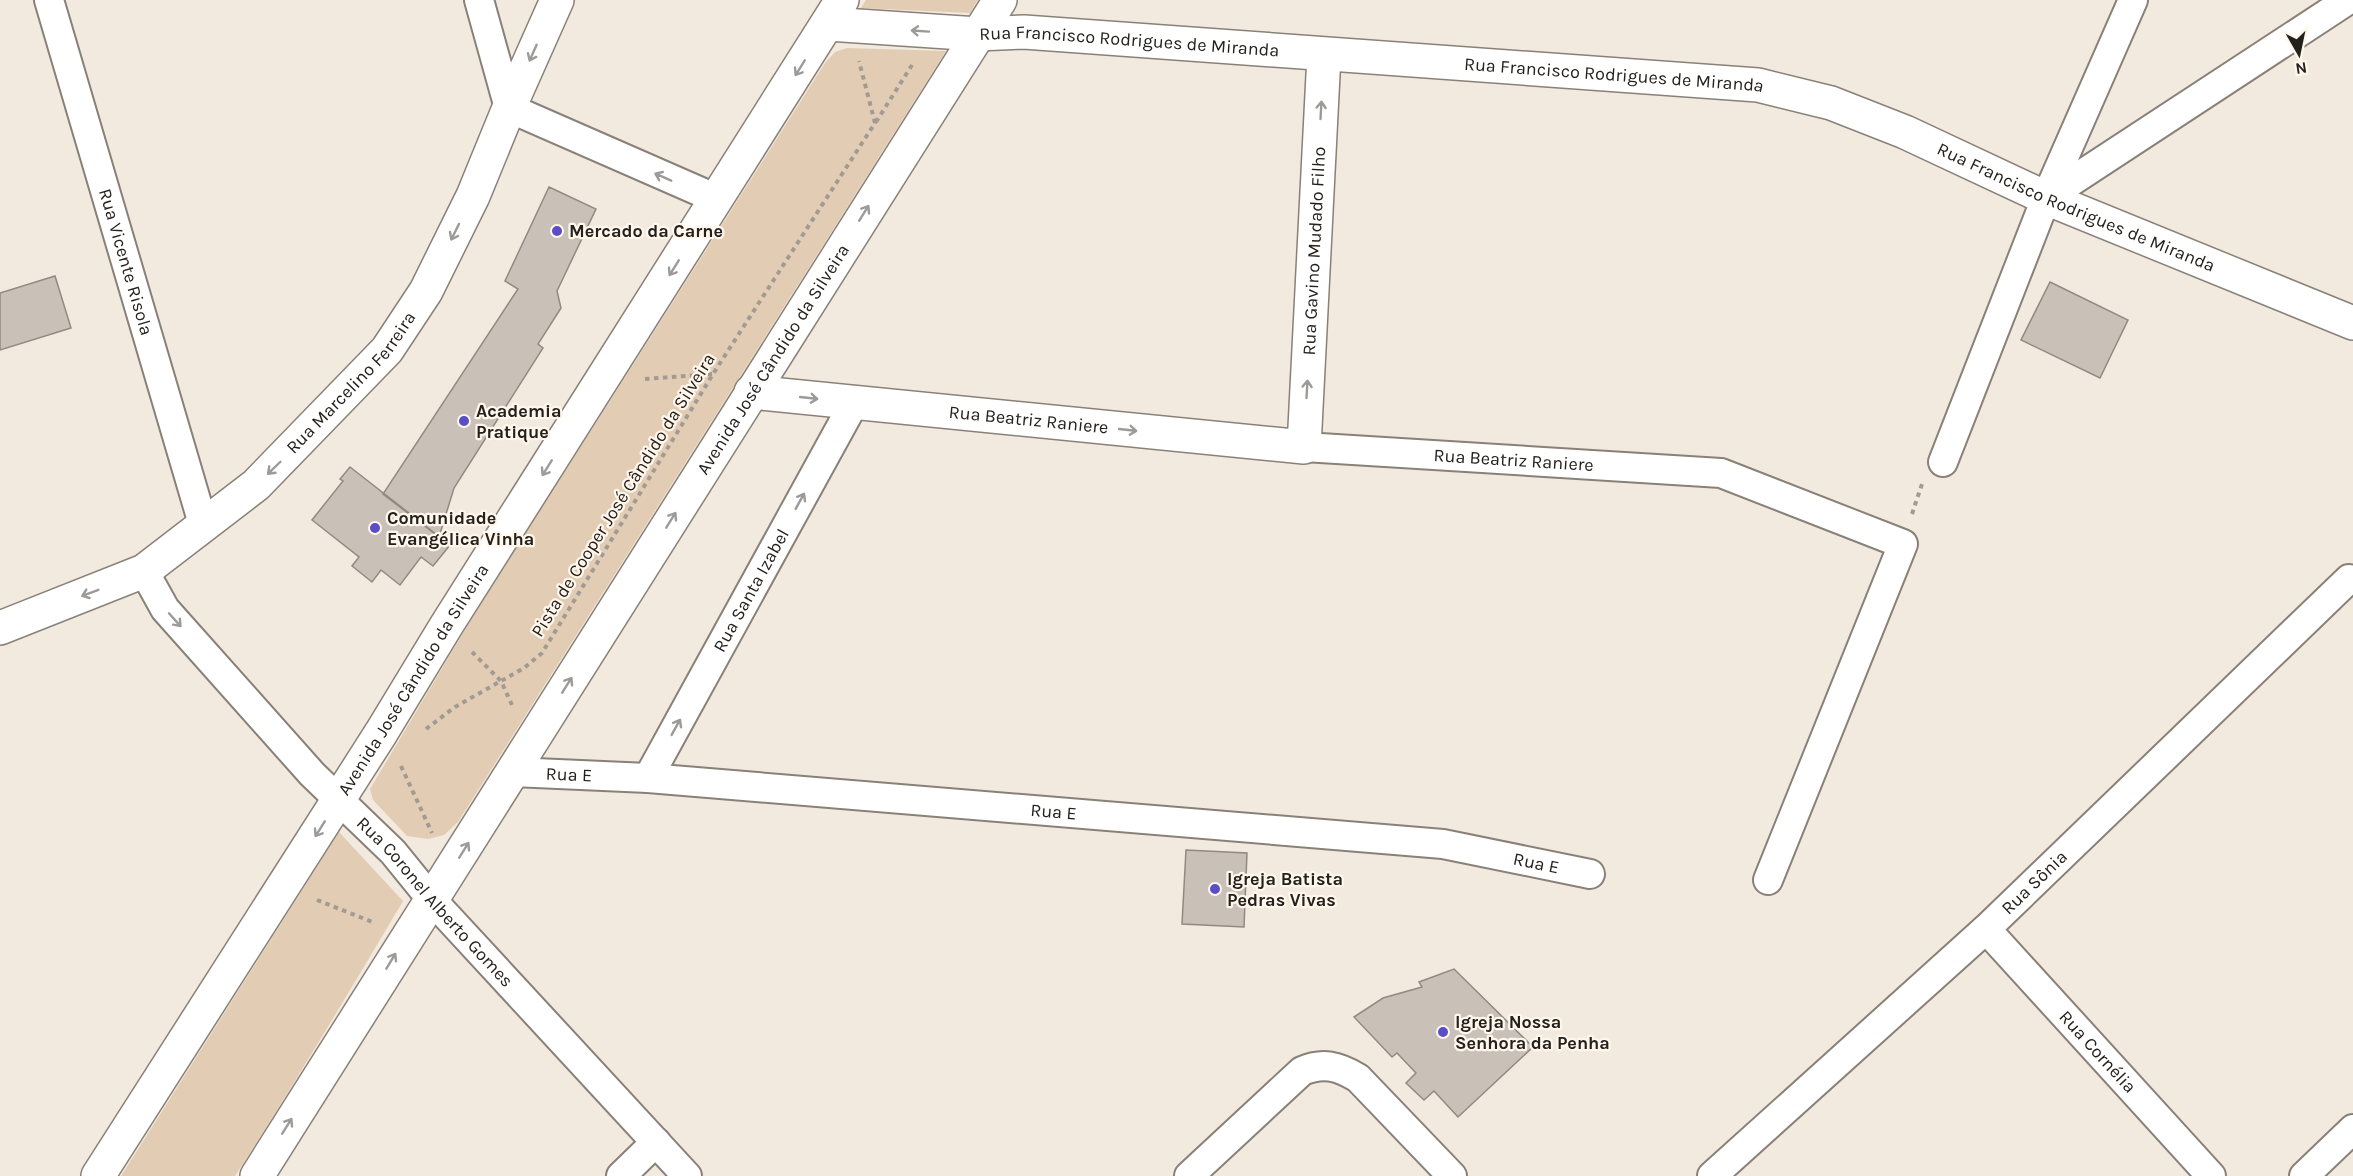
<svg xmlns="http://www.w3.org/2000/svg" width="2353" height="1176" viewBox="0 0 2353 1176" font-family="Karla,sans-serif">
<rect width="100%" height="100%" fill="#f2e9df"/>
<path fill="#e2cdb4" d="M866,0H978L970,13L861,8Z
M847,48L946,51L458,822L444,835L428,839L407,836L373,800L370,789L475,613L825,63L835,52Z
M339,832L403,901C348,994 293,1086 235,1176H121Z"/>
<path fill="#c9c1b7" stroke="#928a81" stroke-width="1.5" d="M549,187L596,209L557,291L561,308L538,344L543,348L454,488L439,537L383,494L518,289L505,281Z
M55,276L71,328L0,350V293Z
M2050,282L2128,320L2100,378L2021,340Z
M350,467L450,545L433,566L421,557L400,585L381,570L372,582L352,566L359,557L312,520L343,481L340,479Z
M1186,850L1247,853L1244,927L1182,924Z
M1454,969L1533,1047L1458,1117L1434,1091L1424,1100L1406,1083L1416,1073L1397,1053L1392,1057L1354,1017L1383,998L1422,987L1419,982Z"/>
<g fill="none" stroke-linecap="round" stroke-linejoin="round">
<g stroke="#898178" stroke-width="32">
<g id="street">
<path id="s1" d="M49,0L203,524"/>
<path d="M479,0L509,108L717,199"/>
<path d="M2046,198L2348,0"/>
<path id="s2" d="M1304,447L1721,473L1903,544L1768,880"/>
<path d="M1943,462L2046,198L2133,0"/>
<path id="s3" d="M144,571L165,609L312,774L393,852L432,900L687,1176"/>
<path id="s4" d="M513,772L648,778L1443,844L1590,874"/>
<path id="s5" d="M648,778L854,403"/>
<path id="s6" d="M1986,929L2211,1176"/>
<path d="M621,1176L656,1142"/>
<path d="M1189,1176L1302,1071C1323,1062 1338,1066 1358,1078L1452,1176"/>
<path id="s7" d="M1712,1176L1986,929L2349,579"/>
<path d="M2304,1176L2353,1129"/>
</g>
</g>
<g stroke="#898178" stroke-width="36">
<g id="secondary">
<path id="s8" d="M828,24L978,34L1024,32L1758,85L1831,103L1905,132L2046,198L2353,323"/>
<path id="s9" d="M751,392L1304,447L1324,55"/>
<path id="s10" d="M0,628L144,571L256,485L387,350L426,291L473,196L509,108L557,0"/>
<path id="s11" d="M98,1176L381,733L446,626L842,0"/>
<path id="s12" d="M257,1176L1000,0"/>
</g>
</g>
<path stroke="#a29b94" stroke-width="4" stroke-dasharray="4.5 4.5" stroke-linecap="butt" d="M876,122L912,65
M645,379L712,374
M1912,514L1922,484
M472,652L501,681L512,705
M426,729L455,707L524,668L542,653L713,374L875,123L859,61
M401,766L432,833
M317,900L375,923"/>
<use href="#street" stroke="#fff" stroke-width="28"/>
<use href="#secondary" stroke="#fff" stroke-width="33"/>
</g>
<defs><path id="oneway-shaft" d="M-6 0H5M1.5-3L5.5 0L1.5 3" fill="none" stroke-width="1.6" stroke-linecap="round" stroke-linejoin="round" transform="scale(1.5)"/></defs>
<g stroke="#9c9b99">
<use href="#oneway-shaft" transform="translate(920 31) rotate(-176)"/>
<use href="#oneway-shaft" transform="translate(533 53) rotate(114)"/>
<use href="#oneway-shaft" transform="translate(800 68) rotate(122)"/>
<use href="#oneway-shaft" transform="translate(1321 110) rotate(-87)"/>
<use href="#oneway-shaft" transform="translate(663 177) rotate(-156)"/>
<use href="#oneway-shaft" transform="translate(864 213) rotate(-58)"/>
<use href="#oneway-shaft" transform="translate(455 232) rotate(116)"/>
<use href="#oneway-shaft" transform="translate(674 268) rotate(122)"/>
<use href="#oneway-shaft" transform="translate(1307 389) rotate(-87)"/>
<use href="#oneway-shaft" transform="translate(809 398) rotate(6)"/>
<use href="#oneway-shaft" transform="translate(1128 430) rotate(6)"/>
<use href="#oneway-shaft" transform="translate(274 468) rotate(136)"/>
<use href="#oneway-shaft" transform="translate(547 468) rotate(122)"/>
<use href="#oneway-shaft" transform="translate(800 501) rotate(-61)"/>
<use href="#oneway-shaft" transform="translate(671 520) rotate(-58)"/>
<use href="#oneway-shaft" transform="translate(90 593) rotate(159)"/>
<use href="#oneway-shaft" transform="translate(175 620) rotate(48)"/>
<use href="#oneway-shaft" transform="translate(567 685) rotate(-58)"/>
<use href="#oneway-shaft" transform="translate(676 727) rotate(-61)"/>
<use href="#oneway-shaft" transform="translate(320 829) rotate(122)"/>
<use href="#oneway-shaft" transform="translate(464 850) rotate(-58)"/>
<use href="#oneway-shaft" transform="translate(391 961) rotate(-59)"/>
<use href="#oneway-shaft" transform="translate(287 1126) rotate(-58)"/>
</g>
<g fill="#594ec6" stroke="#fff6ec" stroke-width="2">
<circle cx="557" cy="231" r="6"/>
<circle cx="464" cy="421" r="6"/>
<circle cx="375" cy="528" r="6"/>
<circle cx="1215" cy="889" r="6"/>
<circle cx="1443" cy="1032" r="6"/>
</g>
<g text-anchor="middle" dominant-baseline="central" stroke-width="4.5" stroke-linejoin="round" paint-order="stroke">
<g font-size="18" fill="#24201d" stroke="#fff6ec">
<text stroke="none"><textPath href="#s8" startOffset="302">Rua Francisco Rodrigues de Miranda</textPath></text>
<text stroke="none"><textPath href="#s8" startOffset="788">Rua Francisco Rodrigues de Miranda</textPath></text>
<text stroke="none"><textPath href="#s8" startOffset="1274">Rua Francisco Rodrigues de Miranda</textPath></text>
<text stroke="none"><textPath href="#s9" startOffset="752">Rua Gavino Mudado Filho</textPath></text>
<text stroke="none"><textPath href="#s1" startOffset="273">Rua Vicente Risola</textPath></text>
<text stroke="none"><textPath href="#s12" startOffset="966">Avenida José Cândido da Silveira</textPath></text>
<text stroke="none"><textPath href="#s10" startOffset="436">Rua Marcelino Ferreira</textPath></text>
<text stroke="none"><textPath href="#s9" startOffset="279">Rua Beatriz Raniere</textPath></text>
<text stroke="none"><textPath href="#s2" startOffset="210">Rua Beatriz Raniere</textPath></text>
<text transform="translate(623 495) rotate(-58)">Pista de Cooper José Cândido da Silveira</text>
<text stroke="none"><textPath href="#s5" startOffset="214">Rua Santa Izabel</textPath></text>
<text stroke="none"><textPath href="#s11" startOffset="588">Avenida José Cândido da Silveira</textPath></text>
<text stroke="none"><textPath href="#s4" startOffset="56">Rua E</textPath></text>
<text stroke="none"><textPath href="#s4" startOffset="542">Rua E</textPath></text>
<text stroke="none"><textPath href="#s4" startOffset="1028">Rua E</textPath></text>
<text stroke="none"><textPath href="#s7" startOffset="436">Rua Sônia</textPath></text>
<text stroke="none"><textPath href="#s3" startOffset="442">Rua Coronel Alberto Gomes</textPath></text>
<text stroke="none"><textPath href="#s6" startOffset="166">Rua Cornélia</textPath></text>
</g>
<g font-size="18" font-weight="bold" fill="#24201d" stroke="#fff6ec" text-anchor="start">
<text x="569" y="231">Mercado da Carne</text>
<text x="476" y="411">Academia<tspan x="476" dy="21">Pratique</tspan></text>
<text x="387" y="518">Comunidade<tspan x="387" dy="21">Evangélica Vinha</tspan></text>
<text x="1227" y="879">Igreja Batista<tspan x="1227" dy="21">Pedras Vivas</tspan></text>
<text x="1455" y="1022">Igreja Nossa<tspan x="1455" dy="21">Senhora da Penha</tspan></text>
</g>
</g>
<g transform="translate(2299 54) rotate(171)" stroke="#fff6ec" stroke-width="4.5" paint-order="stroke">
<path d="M0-4.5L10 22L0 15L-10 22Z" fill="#24201d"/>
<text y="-9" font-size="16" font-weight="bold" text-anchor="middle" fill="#24201d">N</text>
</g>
</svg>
